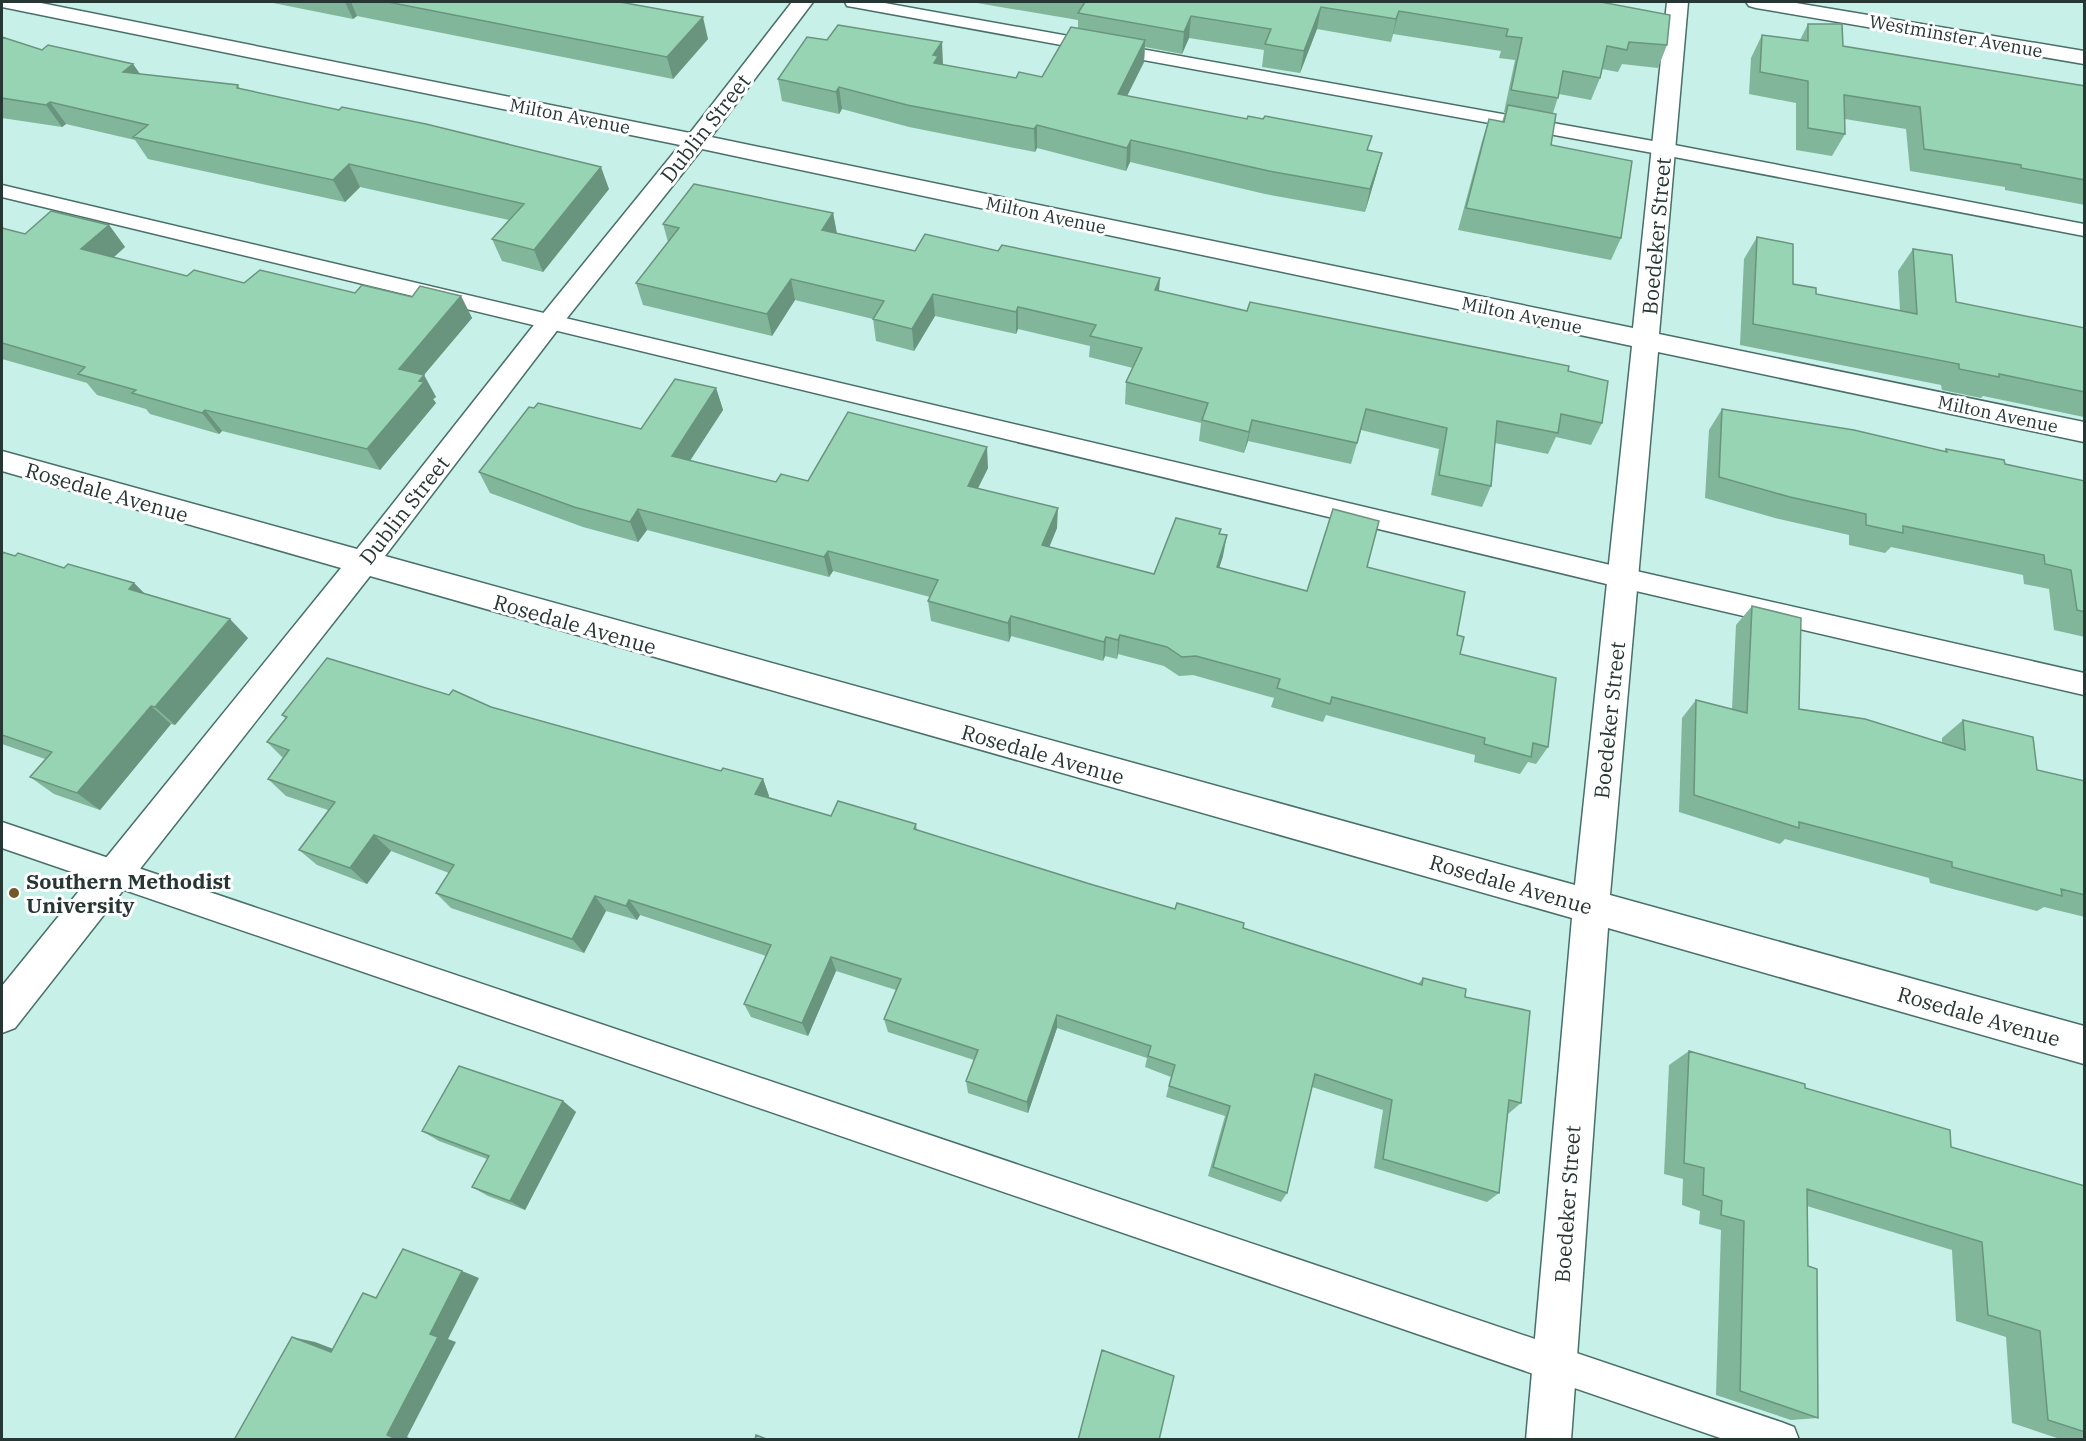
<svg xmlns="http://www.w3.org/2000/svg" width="2086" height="1441" viewBox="0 0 2086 1441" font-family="'IBM Plex Serif',serif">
<rect width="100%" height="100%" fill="#c6f0e8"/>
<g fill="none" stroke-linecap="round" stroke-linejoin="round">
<g stroke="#486f68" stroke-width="3">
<path id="lane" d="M845,2H879L1664,143L2084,224V236L1664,155L853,7L847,6Z
M2,185L1623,568L2084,673V695L1623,588L2,197Z
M2,822L1781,1422L1794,1427L1799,1440H1726L2,848Z"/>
</g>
<g stroke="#486f68" stroke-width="3">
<path id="street" d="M2,2H36L690,133L792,2H813L711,137L1633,328L1667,2H1688L1659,334L2084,422V442L1658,352L1610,895L2084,1026V1064L1608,928L1571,1440H1526L1572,918L370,576L15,1028L2,1033V986L341,568L2,471V451L357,549L541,316L680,145L7,8L2,7ZM702,149L1632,346L1575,885L385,556L559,328Z
M1746,2H1790L2084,51V64L1756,8L1749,6Z"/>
</g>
<use href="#lane" fill="#fff" fill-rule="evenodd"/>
<use href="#street" fill="#fff" fill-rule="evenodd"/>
</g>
<path fill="#81b69a" d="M268,2H620L708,39L673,79L357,16L353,19Z
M971,2H1601L1667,45L1658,68L1622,64L1618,72L1602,69L1600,78L1591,100L1559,94L1553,113L1551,145L1621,238L1611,260L1458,230L1482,141L1489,119L1502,122L1505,112H1504L1515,60L1499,58L1501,51L1393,34L1391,42L1317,29L1300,73L1262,67L1264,50L1189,38L1182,54L1145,47L1144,62L1127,96L1382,153L1376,175L1365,212L1265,194L1130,162L1126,171L1037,148L1035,152L909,127L842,109L839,114L782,101L778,79L943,65L1016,78L1042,77L1078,28V20Z
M1808,24L1843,46L2085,86V205L2005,190V187L1910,171L1906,129L1845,119V134L1832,156L1796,150V103L1749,94L1751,58L1762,35L1800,40Z
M2,37L42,50L133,64L140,74L238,85L240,89L609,189L543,272L502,261L492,239L509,220L360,187L345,202L148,159L135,140L66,124L62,127L2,118Z
M833,213L837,233L915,251H998L1160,278L1159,291L1247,311L1568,371L1602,423L1591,445L1556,437L1548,454L1495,443L1491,486L1482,507L1431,495L1439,449L1361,430L1351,464L1248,441L1244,453L1199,441L1201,423L1125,404L1126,382L1133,368L1089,357L1090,346L1018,329L1016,334L935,316L914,351L876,341L873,319L795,300L772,336L643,305L636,283L668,242L663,224Z
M109,225L125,247L113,258L187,276L244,283L355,293L412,297L461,296L472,318L424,375L436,397L433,399L436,403L380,470L222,431L219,434L150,414L146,409L97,395L87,383L2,359V228L25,234Z
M1757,237L1793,284L1816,294L1900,311L1898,271L1913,249L1956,302L2085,328L2084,417L1983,396L1981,398L1942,390L1941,385L1740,345L1744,259Z
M716,388L723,410L690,461L776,482L808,481L988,468L978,488L1057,528L1049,547L1154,574L1220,534L1223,556L1219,568L1307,591L1367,567L1457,635L1460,654L1548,747L1536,764L1528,762L1520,774L1474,762L1475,755L1326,715L1323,722L1271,707L1274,698L1193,675L1179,676L1164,666L1118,654L1117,659L1105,656L1103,661L1011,636L1009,642L931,621L928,601L930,597L833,571L829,577L647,530L638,542L583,527L490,493L479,472L641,429Z
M1722,409L1944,452L1946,449L2005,464L2085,481V637L2054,630L2049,589L2024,584L2023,575L1891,547L1885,553L1849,545V535L1775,518L1705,498L1709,430Z
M2,552L64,568L134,583L144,593L248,638L175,725L171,724L100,810L54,794L30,777L45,759L2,744Z
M1752,606L1799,709L1942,742V738L1963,720L2037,770L2085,781V917L2044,907L2037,911L1930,883L1929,878L1785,839L1780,844L1679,812L1682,718L1696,700L1732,709L1736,625Z
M449,695L721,771L763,779L769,796V797L831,816L916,824L917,830L1090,884L1175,909L1243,928L1418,984L1423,978L1465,997L1521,1103L1508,1114L1499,1193L1487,1202L1374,1168L1383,1110L1312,1087L1287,1193L1281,1202L1208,1176L1225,1116L1166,1097L1171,1077L1145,1067L1147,1058L1057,1028L1028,1113L968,1093L966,1081L974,1060L888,1032L884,1019L896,990L836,971L808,1036L751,1017L744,1004L766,956L640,915L637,920L606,911L584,953L451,908L436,893L449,873L391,851L367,884L317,865L299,850L328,810L286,796L268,779L283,758L267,742L286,719L282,715Z
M1689,1051L1805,1088L1951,1147L2085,1186V1440H2063L2012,1423L2006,1337L1956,1321L1952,1250L1807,1206L1808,1266L1818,1418L1791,1420L1716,1395L1721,1230L1699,1224L1700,1211L1682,1205L1683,1179L1664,1174L1669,1065Z
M563,1101L576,1112L525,1210L488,1196L472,1187L487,1159L439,1141L422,1131Z"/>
<path fill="#69947d" d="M345,2H351L357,16L353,19Z
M1321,7L1317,29L1300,73L1304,51Z
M1399,11L1393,34L1391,42L1396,19Z
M1191,16L1189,38L1182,54L1184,32Z
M703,17L708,39L673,79L667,57Z
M1145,40L1144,62L1117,116L1118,94Z
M942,42L943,64L935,85L933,55Z
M133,64L148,86L123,72Z
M839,87L842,109L839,114L836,92Z
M50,102L66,124L62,127L46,105Z
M1037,125V148L1035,152L1034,129Z
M1131,140L1130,162L1126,171L1127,148Z
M1382,153L1376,175L1365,212L1370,189Z
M349,164L360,187L345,202L333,180Z
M601,167L609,189L543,272L534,250Z
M833,213L837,235L822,230Z
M109,225L125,247L98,271L81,249Z
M1160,278L1158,300L1155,290Z
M791,279L795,300L772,336L767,314Z
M933,294L935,316L914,351L912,329Z
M461,296L472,318L411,390L399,369Z
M1018,307V329L1016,334V312Z
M424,375L436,397L433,399L436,403L380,470L367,449Z
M716,388L723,410L679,477L672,456Z
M205,410L222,431L219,434L202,413Z
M1252,420L1248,441L1244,453L1249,432Z
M987,447L988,468L969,506L968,486Z
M1058,508L1057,528L1042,565V545Z
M638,509L647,530L638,542L630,522Z
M1227,535L1223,556L1213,587L1217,567Z
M828,551L833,571L829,577L824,557Z
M134,583L154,603L129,589Z
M1011,616V636L1009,642L1008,623Z
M230,619L248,638L175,725L155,707Z
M1120,635L1118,654L1117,659L1118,640Z
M1106,637L1105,656L1103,661L1104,642Z
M151,706L171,724L100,810L77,793Z
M763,779L769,796L762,810L755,794Z
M374,835L391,851L367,884L350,868Z
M595,896L606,911L584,953L572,939Z
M629,900L640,915L637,920L626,906Z
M831,957L836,971L808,1036L802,1023Z
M1057,1015V1028L1028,1113L1027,1102Z
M563,1101L576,1112L525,1210L510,1201Z
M462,1271L479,1278L448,1339L456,1342L407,1437L414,1440H398L387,1435L430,1334Z
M292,1337L315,1342L352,1356L331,1352Z"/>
<path fill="#96d4b3" stroke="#69947d" stroke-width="1.5" d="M388,2H620L703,17L667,57Z
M1085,2H1601L1670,15L1667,45L1629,42L1627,50L1607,46L1600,78L1563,71L1558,98L1511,90L1522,38L1506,36L1508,29L1399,11L1396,19L1321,7L1304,51L1265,44L1271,29L1191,16L1184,32L1078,13Z
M1808,24H1842L1843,46L2085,86V180L2021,168V165L1924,149L1920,107L1844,95L1845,134L1808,128V81L1760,72L1762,35L1808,41Z
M838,25L942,42L933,55L938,56L934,63L1016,78L1019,72L1042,77L1071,27L1145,40L1118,94L1247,119L1248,116L1263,119L1265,116L1372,136L1367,150L1382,153L1370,189L1269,171L1131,140L1127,148L1037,125L1034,129L907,105L839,87L836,92L778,79L807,37L827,40Z
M2,37L42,50L48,45L133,64L123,72L238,85L237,88L339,110L342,107L426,124L601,167L534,250L492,239L524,204L349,164L333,180L133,137L148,125L50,102L46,105L2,98Z
M1508,105L1556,114L1551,145L1632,161L1621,238L1466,208L1489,119L1504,122Z
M694,184L833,213L822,230L915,251L925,234L998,251L1002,245L1160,278L1155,290L1247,311L1250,302L1569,366L1568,371L1608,381L1602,423L1561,414L1558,433L1497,421L1491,486L1439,475L1447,428L1366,409L1357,443L1252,420L1249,432L1202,420L1208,403L1126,382L1142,348L1090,336L1096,325L1018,307L1016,312L933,294L912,329L873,319L884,301L791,279L767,314L636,283L679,228L663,224Z
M51,211L109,225L81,249L187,276L194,270L244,283L260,270L355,293L362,285L412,297L420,286L461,296L399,369L424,375L419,381L424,382L367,449L205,410L202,413L132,393L136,390L78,374L85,367L2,343V228L25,234Z
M1757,237L1793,244V284L1816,288V294L1917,314L1913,249L1952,255L1956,302L2085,328V392L1999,374V377L1959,369V364L1753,324Z
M675,379L716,388L672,456L776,482L781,474L808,481L848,412L987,447L968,486L1058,508L1042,545L1154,574L1176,518L1221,529L1219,534L1227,535L1217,567L1307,591L1333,509L1379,521L1367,567L1465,592L1457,635L1464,637L1460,654L1556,678L1548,747L1533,743L1531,757L1484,744L1485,738L1332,697L1330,704L1277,688L1280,679L1196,656L1182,657L1167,647L1120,635L1118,640L1106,637L1104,642L1011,616L1008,623L928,601L938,580L828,551L824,557L638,509L630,522L574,507L479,472L529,407L534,408L538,403L641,429Z
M1722,409L1854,430L1947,452L1946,449L2004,460L2005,464L2085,481V612L2077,610L2071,570L2045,564L2044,555L1903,526V533L1866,525V514L1790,497L1719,477Z
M2,552L15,556L18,553L64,568L68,564L134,583L129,589L230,619L155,707L151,706L77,793L30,777L52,752L2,735Z
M1752,606L1801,618L1799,709L1865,719L1965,750L1963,720L2033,737L2037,770L2085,781V895L2061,889L2062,896L1952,867V862L1799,822V828L1694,795L1696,700L1747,713Z
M327,658L449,695L453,690L491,707L721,771L723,768L763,779L755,794L831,816L838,801L916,824L914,829L1090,884L1175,909L1177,903L1244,923L1243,928L1422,985L1423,978L1466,989L1465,997L1530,1011L1521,1103L1509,1100L1499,1193L1383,1159L1392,1100L1315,1074L1287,1193L1213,1167L1230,1106L1169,1086L1175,1065L1148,1056L1151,1046L1057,1015L1027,1102L966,1081L978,1050L884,1019L901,979L831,957L802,1023L744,1004L771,945L629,900L626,906L595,896L572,939L436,893L454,865L374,835L350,868L299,850L335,802L268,779L289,750L267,742L287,717L282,715Z
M1689,1051L1805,1084V1088L1950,1130L1951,1147L2085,1186V1432L2048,1420L2040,1331L1988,1315L1982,1242L1807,1189L1808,1266L1817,1269L1818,1418L1740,1391L1744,1221L1721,1215L1722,1201L1703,1195L1704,1168L1684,1163Z
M459,1066L563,1101L510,1201L472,1187L489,1156L422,1131Z
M403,1249L462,1271L430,1334L438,1337L387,1435L398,1440H234L292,1337L331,1352L363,1293L376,1298Z
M1102,1350L1174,1376L1159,1440H1078Z
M756,1435L769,1440H755Z"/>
<circle fill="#725729" stroke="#fff" stroke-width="2" cx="14" cy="893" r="6"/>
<g text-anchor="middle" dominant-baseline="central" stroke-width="6" stroke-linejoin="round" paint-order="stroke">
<g font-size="18" fill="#263733" stroke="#fff">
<text transform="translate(1956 36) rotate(10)">Westminster Avenue</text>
<text transform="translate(570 116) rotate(11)">Milton Avenue</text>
<text transform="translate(1046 215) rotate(12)">Milton Avenue</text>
<text transform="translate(1522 315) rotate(12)">Milton Avenue</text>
<text transform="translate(1998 414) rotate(12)">Milton Avenue</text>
</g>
<g font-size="21" fill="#263733" stroke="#fff">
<text transform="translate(705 128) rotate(-52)">Dublin Street</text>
<text transform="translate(1656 236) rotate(-85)">Boedeker Street</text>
<text transform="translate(107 492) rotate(16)">Rosedale Avenue</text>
<text transform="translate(404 510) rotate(-52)">Dublin Street</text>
<text transform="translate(575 624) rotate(16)">Rosedale Avenue</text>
<text transform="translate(1609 720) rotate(-84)">Boedeker Street</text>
<text transform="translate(1043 754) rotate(16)">Rosedale Avenue</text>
<text transform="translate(1511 884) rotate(16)">Rosedale Avenue</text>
<text transform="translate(1979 1016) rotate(16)">Rosedale Avenue</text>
<text transform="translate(1567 1204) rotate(-86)">Boedeker Street</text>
</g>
<g font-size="21" font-weight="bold" fill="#263733" stroke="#fff" text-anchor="start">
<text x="26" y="881">Southern Methodist<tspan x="26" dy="24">University</tspan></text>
</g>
</g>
<rect width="2086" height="1441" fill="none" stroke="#263733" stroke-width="6"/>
</svg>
